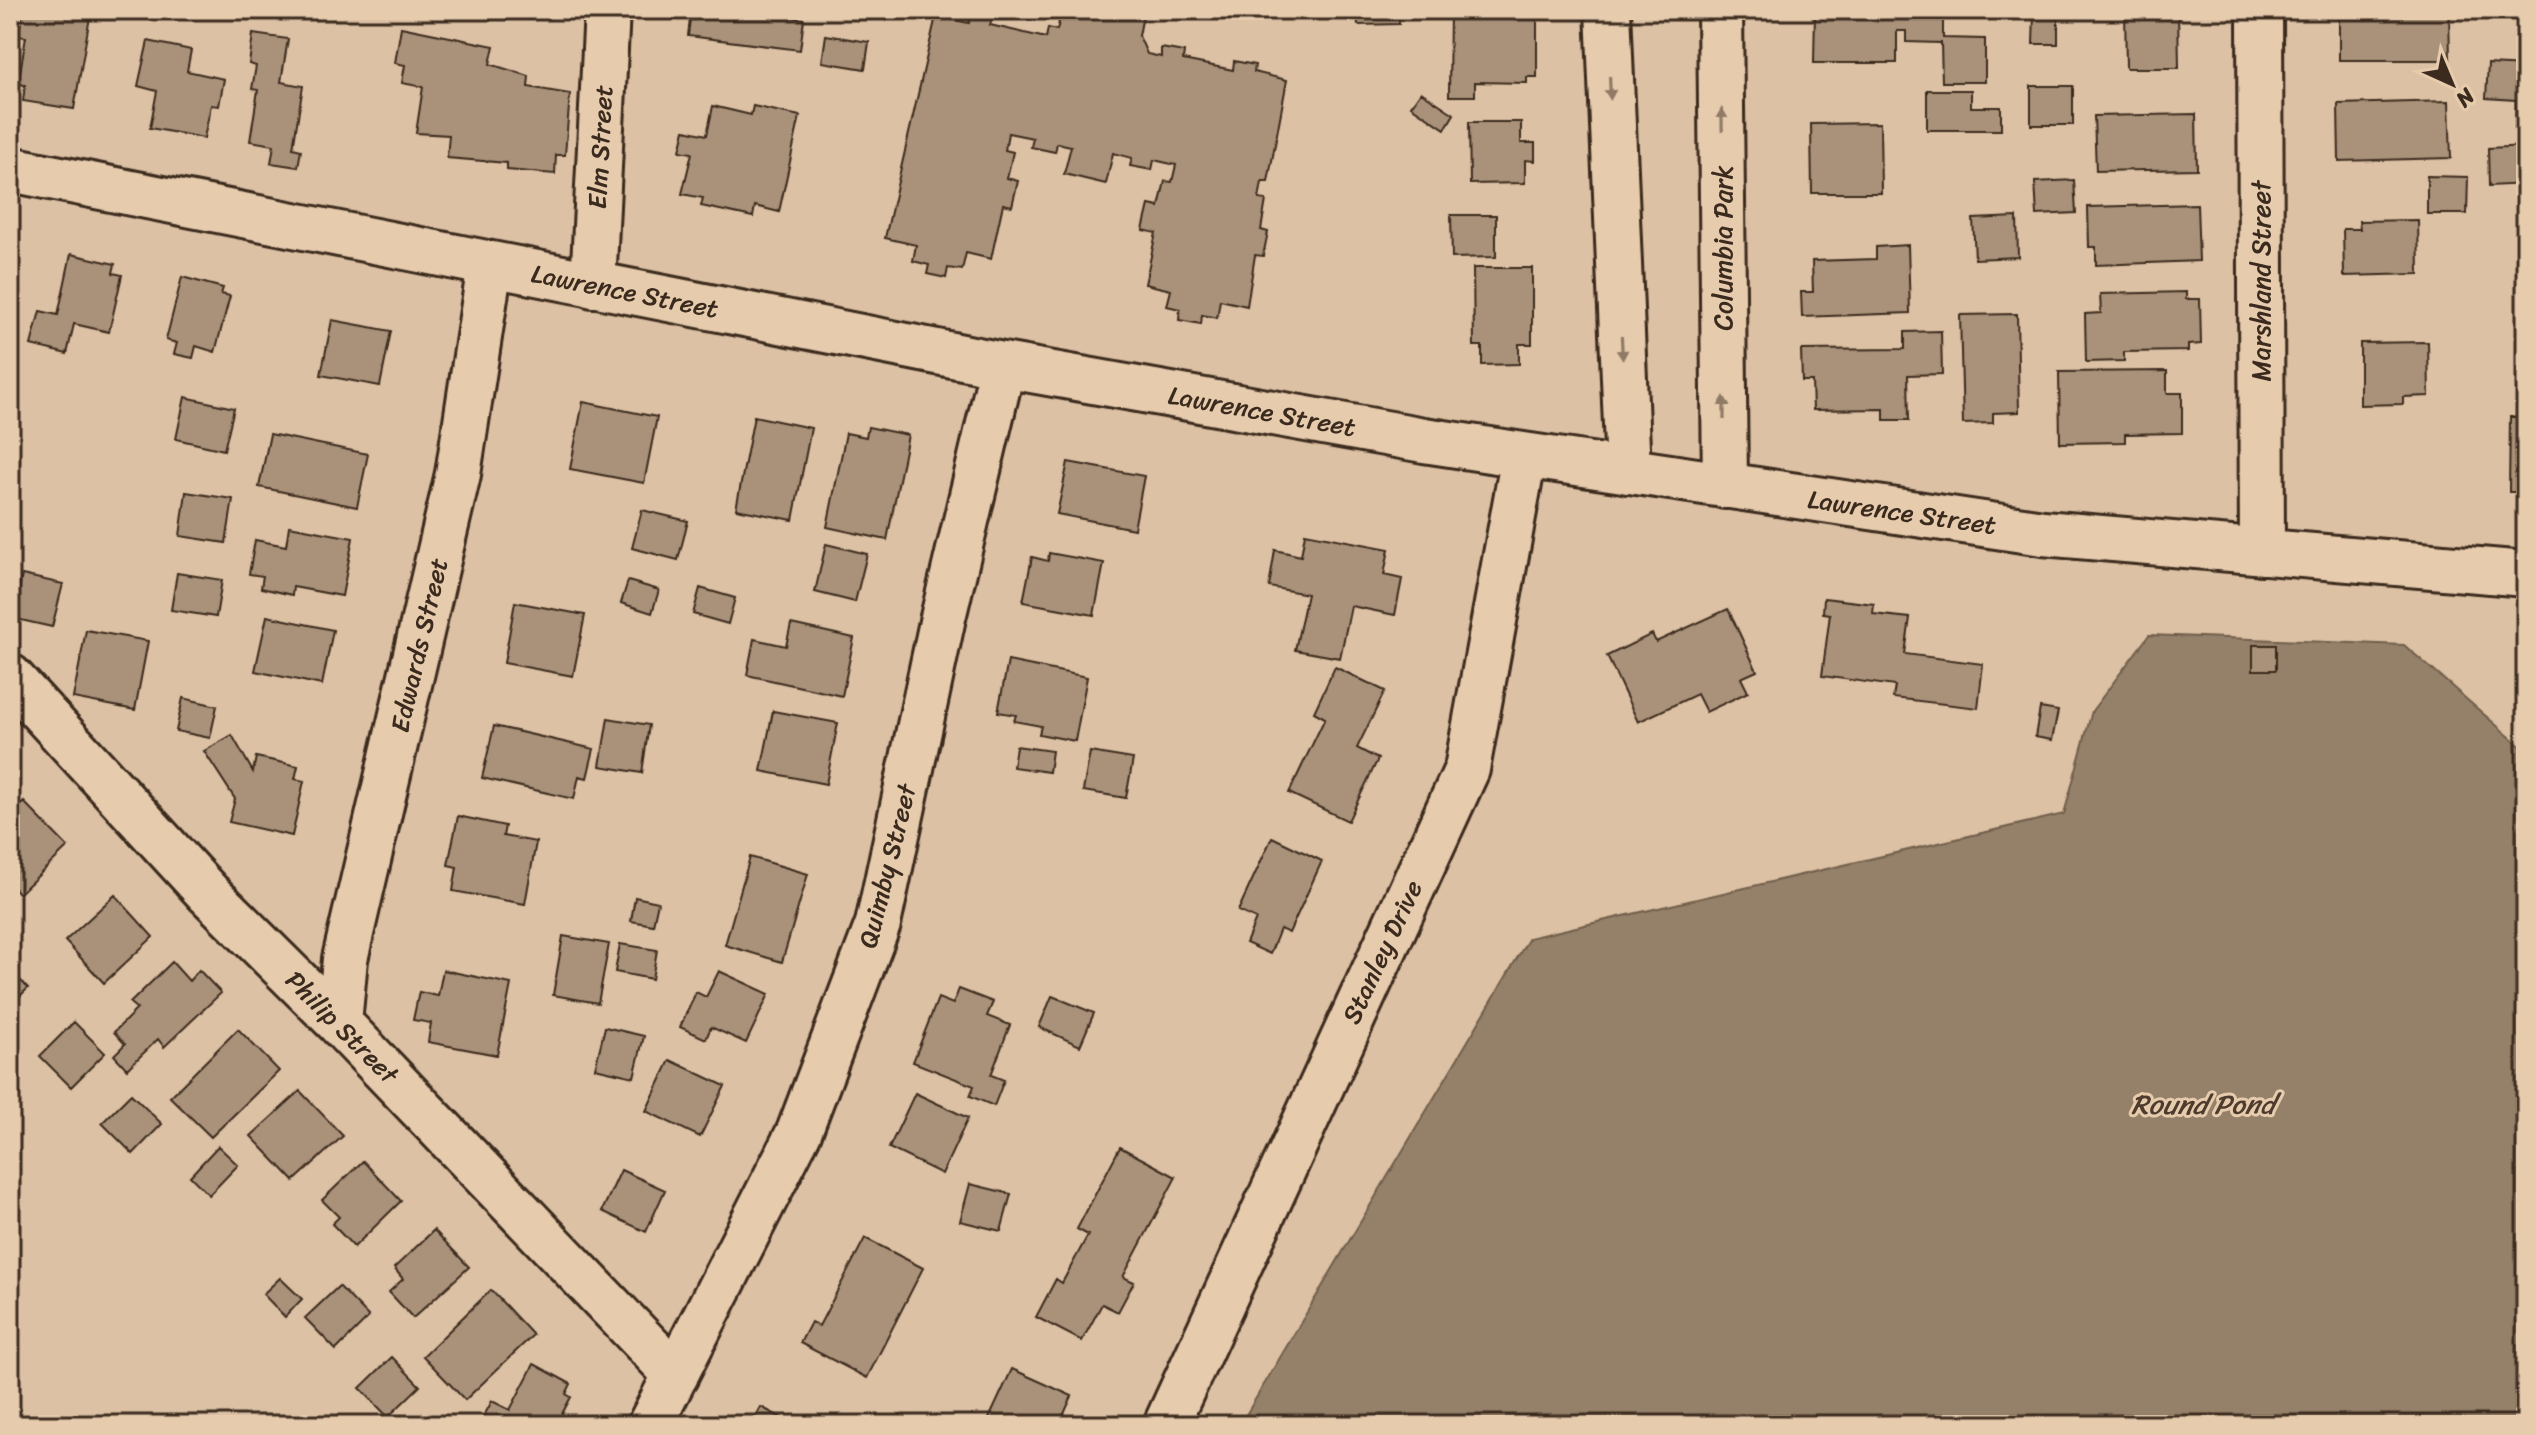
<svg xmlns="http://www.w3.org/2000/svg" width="2536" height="1435" viewBox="0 0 2536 1435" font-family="Sriracha,sans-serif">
<rect width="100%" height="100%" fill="#dcc1a4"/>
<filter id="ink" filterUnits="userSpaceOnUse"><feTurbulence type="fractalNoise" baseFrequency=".0125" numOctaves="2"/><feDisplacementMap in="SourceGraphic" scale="16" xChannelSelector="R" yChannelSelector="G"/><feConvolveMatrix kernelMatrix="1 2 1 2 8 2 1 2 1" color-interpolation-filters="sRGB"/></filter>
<g filter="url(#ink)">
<path fill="#958069" stroke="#715e4b" stroke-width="2" d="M2149,635L2404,645L2526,751V1158L2520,1164L2526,1187V1425H1240L1529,938L2064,814L2092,711Z"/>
<path fill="#aa927a" stroke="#3b2a1e" stroke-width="2" d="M23,10L90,17L74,109L23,101L25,85L18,84L26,37L18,36Z
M127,10H168V19L126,16Z
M691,10H792L791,17L804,19L800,50L688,36Z
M1062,10H1144L1139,36L1147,54L1161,57V48L1184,52L1183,60L1233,70L1234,61L1255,65L1254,72L1287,80L1268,182H1262L1259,199L1266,200L1261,230L1268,232L1263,256L1255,255L1247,306L1220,300L1217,318L1202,315L1201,324L1179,320L1180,309L1167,306L1171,290L1145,284L1156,233L1143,230L1149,205L1159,207L1165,181L1172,182L1176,165L1154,160L1152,170L1130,166L1132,158L1113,153L1106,184L1064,174L1071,146L1057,143L1055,152L1031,147L1033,138L1008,133L1005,150L1013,152L1007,178L1018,181L1012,206L1003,204L991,259L966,253L962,270L948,268L946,278L927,274L929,265L913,261L916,245L885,238L936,16L969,23L971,14L992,19L990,25L1046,38L1048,28L1057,30Z
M1357,10H1399V24L1358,25Z
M1450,10H1526V14H1537V77H1527V83L1475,82V96H1449Z
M1815,10H1943V38L1985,39V82H1942L1941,43L1906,42V31H1897V63H1814Z
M2125,10H2178L2179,68H2126Z
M2339,10H2449L2450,60H2339Z
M2034,14H2058V44H2033Z
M401,27L494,46L490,64L529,76L528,87L570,94L565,155H556L555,174L507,170V163L447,158L449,135L416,133L423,87L402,83L405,65L395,63Z
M253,34L288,39L281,82L303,86L293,148L301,150L298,167L271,163L274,145L250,141L258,90L252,89L256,66L249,64Z
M826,35L869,42L865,69L822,62Z
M148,41L191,50L187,71L224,79L219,106L211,105L204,138L150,128L157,91L138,86Z
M2488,64L2526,66V132H2515L2516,100L2486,98Z
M2031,86H2073V125H2031Z
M1927,90H1971V107H2001V130H1927Z
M1421,92L1454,114L1445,129L1411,106Z
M2449,101L2451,158L2339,161L2338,104Z
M713,106L751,115L753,106L800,116L779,212L755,206L753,217L701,206L703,198L682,194L692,153L680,151L685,130L707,135Z
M2196,114L2197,169L2096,171L2094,116Z
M1469,122H1521V143H1535V161L1525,160V183L1470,184Z
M1880,123L1881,193H1812L1811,124Z
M2526,146V184L2489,186L2488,148Z
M2427,176L2468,177L2467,214H2427Z
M2074,180L2076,213L2037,215L2035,182Z
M2197,204L2199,261L2096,265V247H2089L2088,207Z
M1451,215H1496V257L1452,258Z
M2017,217L2018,257L1975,259L1973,219Z
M2418,220L2419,274L2344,276L2343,229H2360L2359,221Z
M1908,245L1910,313L1802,317L1801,292H1813L1812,261L1876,259V247Z
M71,254L115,264L113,273L122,275L109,332L74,324L67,354L31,345L40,311L58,315Z
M1473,268H1532V344H1519V364L1482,365V346H1474Z
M182,277L223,288L221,294L230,296L215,352L196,346L193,358L174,354L177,343L166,340Z
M2186,292V299H2200L2201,344L2188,345V351L2124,352V361L2086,362L2085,314L2101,313L2100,294Z
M2017,314L2019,412L1993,413V423L1963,424L1960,315Z
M332,320L391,331L380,386L321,375Z
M1941,331L1942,374L1908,375L1909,420H1884V409L1813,410L1812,381H1802L1801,350L1905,349V332Z
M2428,342L2429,396L2403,397V404L2360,405V343Z
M2167,371V393H2182V433L2125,434V442L2060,443L2059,372Z
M185,397L234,408L224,450L176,439Z
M583,402L657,417L644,483L570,469Z
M754,416L811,428L793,520L736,509Z
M2510,417H2526L2525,492H2509Z
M868,427L908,435L887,540L827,527L846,433L866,437Z
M270,434L368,454L357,507L259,487Z
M1068,462L1144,476L1134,529L1057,514Z
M186,492L233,499L226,543L180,536Z
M642,510L688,521L678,560L632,548Z
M289,526L353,538L342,596L293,587L292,595L261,588L263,576L249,574L255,540L286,546Z
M1305,533L1389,549L1384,575L1402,579L1395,615L1351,606L1340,658L1295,650L1307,594L1269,587L1275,550L1301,556Z
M826,544L867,554L855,602L815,592Z
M1049,553L1104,563L1094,615L1023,602L1032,557L1048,561Z
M177,573L222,580L216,617L171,610Z
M22,575L63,584L52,627L12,618Z
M628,581L659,590L652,613L621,603Z
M700,588L735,598L728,624L693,614Z
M1824,598L1874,604L1873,614L1910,618L1905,654L1983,664L1978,708L1893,698L1895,686L1822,676L1830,614L1823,613Z
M515,602L585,615L573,676L504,663Z
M1728,609L1757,671L1741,678L1748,692L1706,712L1697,694L1638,722L1607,656L1652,634L1656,642Z
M267,616L333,630L322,685L255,671Z
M791,624L854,638L842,696L747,675L754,639L786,646Z
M86,630L148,641L135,710L73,698Z
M2253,645H2276V670H2253Z
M1008,661L1087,677L1075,741L1039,734L1041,726L1014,721L1016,715L998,712Z
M1335,667L1385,691L1357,748L1378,759L1348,821L1289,793L1325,718L1314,712Z
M183,698L217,706L210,738L176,731Z
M2040,708L2058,711L2052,740L2035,737Z
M773,711L838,723L826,784L761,771Z
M608,718L649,725L642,773L600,766Z
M494,726L594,749L587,778L579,776L574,799L482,778Z
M232,735L253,772L256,757L298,766L295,779L304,781L292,836L229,822L235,799L204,751Z
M1016,746L1052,751L1049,772L1013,767Z
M1090,752L1133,759L1126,798L1083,791Z
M24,802L68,847L19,894L10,884V815Z
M458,816L505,826L503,836L536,842L525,904L453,891L457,867L448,865Z
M1272,837L1322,861L1289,933L1280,929L1270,954L1246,943L1256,919L1238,911Z
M750,857L808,874L782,962L725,945Z
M115,895L153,937L104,983L65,941Z
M635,897L658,902L653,925L631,921Z
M563,936L609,944L598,1003L553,995Z
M620,944L657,950L652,979L615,972Z
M172,962L189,981L199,970L221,993L164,1047L158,1039L127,1069L114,1055L125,1044L114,1032L137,1009L130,1003Z
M10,970L28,988L10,1006Z
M443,970L511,984L497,1055L428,1042L431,1023L413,1020L419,992L438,996Z
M719,971L769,994L746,1043L711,1027L706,1039L680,1027L696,992L706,997Z
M959,989L993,1002L987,1016L1010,1025L991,1075L1004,1080L994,1106L970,1096L974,1086L913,1062L938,998L953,1004Z
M1052,996L1094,1013L1080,1046L1039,1027Z
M74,1022L105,1053L71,1087L40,1056Z
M605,1027L644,1036L634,1077L595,1068Z
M238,1029L279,1071L211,1137L170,1097Z
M670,1060L725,1086L700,1137L646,1111Z
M300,1091L343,1136L294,1181L251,1136Z
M915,1093L968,1118L942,1174L889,1148Z
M131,1094L162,1124L133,1154L102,1123Z
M218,1146L238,1165L209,1195L190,1176Z
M1120,1147L1176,1177L1123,1277L1134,1282L1118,1312L1102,1304L1082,1341L1036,1317L1056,1279L1062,1283L1088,1235L1077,1229Z
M363,1161L401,1201L354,1247L332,1224L339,1217L322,1200Z
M621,1170L665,1190L646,1232L602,1211Z
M970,1184L1011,1194L1001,1231L960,1221Z
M434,1230L469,1267L413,1318L389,1292L403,1279L394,1268Z
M865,1238L923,1268L867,1378L800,1343L811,1322L819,1326Z
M280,1278L302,1299L285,1317L263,1294Z
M339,1286L369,1317L336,1350L305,1318Z
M491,1290L533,1335L465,1400L423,1356Z
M392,1357L420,1386L388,1417L360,1388Z
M534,1364L571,1384L566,1394L571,1397L556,1425H479L492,1401L510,1410Z
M1012,1369L1072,1396L1059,1425H986Z
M761,1407L795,1425H751Z"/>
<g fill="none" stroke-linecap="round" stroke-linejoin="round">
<g stroke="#3b2a1e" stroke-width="50">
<path id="minor" d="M1608,10L1628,471
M1720,10L1725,486
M2260,10L2262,552
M10,169L1003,365L1424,440L2043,533L2526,574
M593,285L607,10
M10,677L208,893L339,1023L676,1375
M339,1023L345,959L458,474L490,265
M650,1425L799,1132L878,924L942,622L1003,365
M1166,1425L1467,769L1524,456"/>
</g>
<use href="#minor" stroke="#e6cbad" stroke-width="44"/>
</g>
<defs><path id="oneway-solid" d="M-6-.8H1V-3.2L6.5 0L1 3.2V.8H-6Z" transform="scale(2)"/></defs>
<g fill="#907a66">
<use href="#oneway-solid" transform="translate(1610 88) rotate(88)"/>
<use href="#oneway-solid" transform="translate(1722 120) rotate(-91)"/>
<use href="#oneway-solid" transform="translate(1622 348) rotate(87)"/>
<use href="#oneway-solid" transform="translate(1724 408) rotate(-90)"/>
</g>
</g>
<g text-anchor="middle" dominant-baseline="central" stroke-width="6" stroke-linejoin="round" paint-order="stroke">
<g font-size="26" fill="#3b2a1e" stroke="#e6cbad">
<text transform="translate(600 147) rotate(-87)">Elm Street</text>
<text transform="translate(1723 248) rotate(-90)">Columbia Park</text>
<text transform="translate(2261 281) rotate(-90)">Marshland Street</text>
<text transform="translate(625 291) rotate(11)">Lawrence Street</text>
<text transform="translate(1262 411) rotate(10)">Lawrence Street</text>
<text transform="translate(1902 512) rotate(8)">Lawrence Street</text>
<text transform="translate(419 645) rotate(-77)">Edwards Street</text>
<text transform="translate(887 866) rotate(-76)">Quimby Street</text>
<text transform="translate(1382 952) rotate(-65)">Stanley Drive</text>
<text transform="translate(342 1027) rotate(45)">Philip Street</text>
</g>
<g font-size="28" font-style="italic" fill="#4d3b2d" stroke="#e6cbad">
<text x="2203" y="1104">Round Pond</text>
</g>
</g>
<rect width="2536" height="1435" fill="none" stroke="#e6cbad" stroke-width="40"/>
<rect x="20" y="20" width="2496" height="1395" fill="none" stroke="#3b2a1e" stroke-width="3" filter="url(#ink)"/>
<g transform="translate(2452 84) rotate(136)" stroke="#e6cbad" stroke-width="6" paint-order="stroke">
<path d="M0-6L14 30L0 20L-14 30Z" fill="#3b2a1e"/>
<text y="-12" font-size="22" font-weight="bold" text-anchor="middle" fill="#3b2a1e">N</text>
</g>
</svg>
